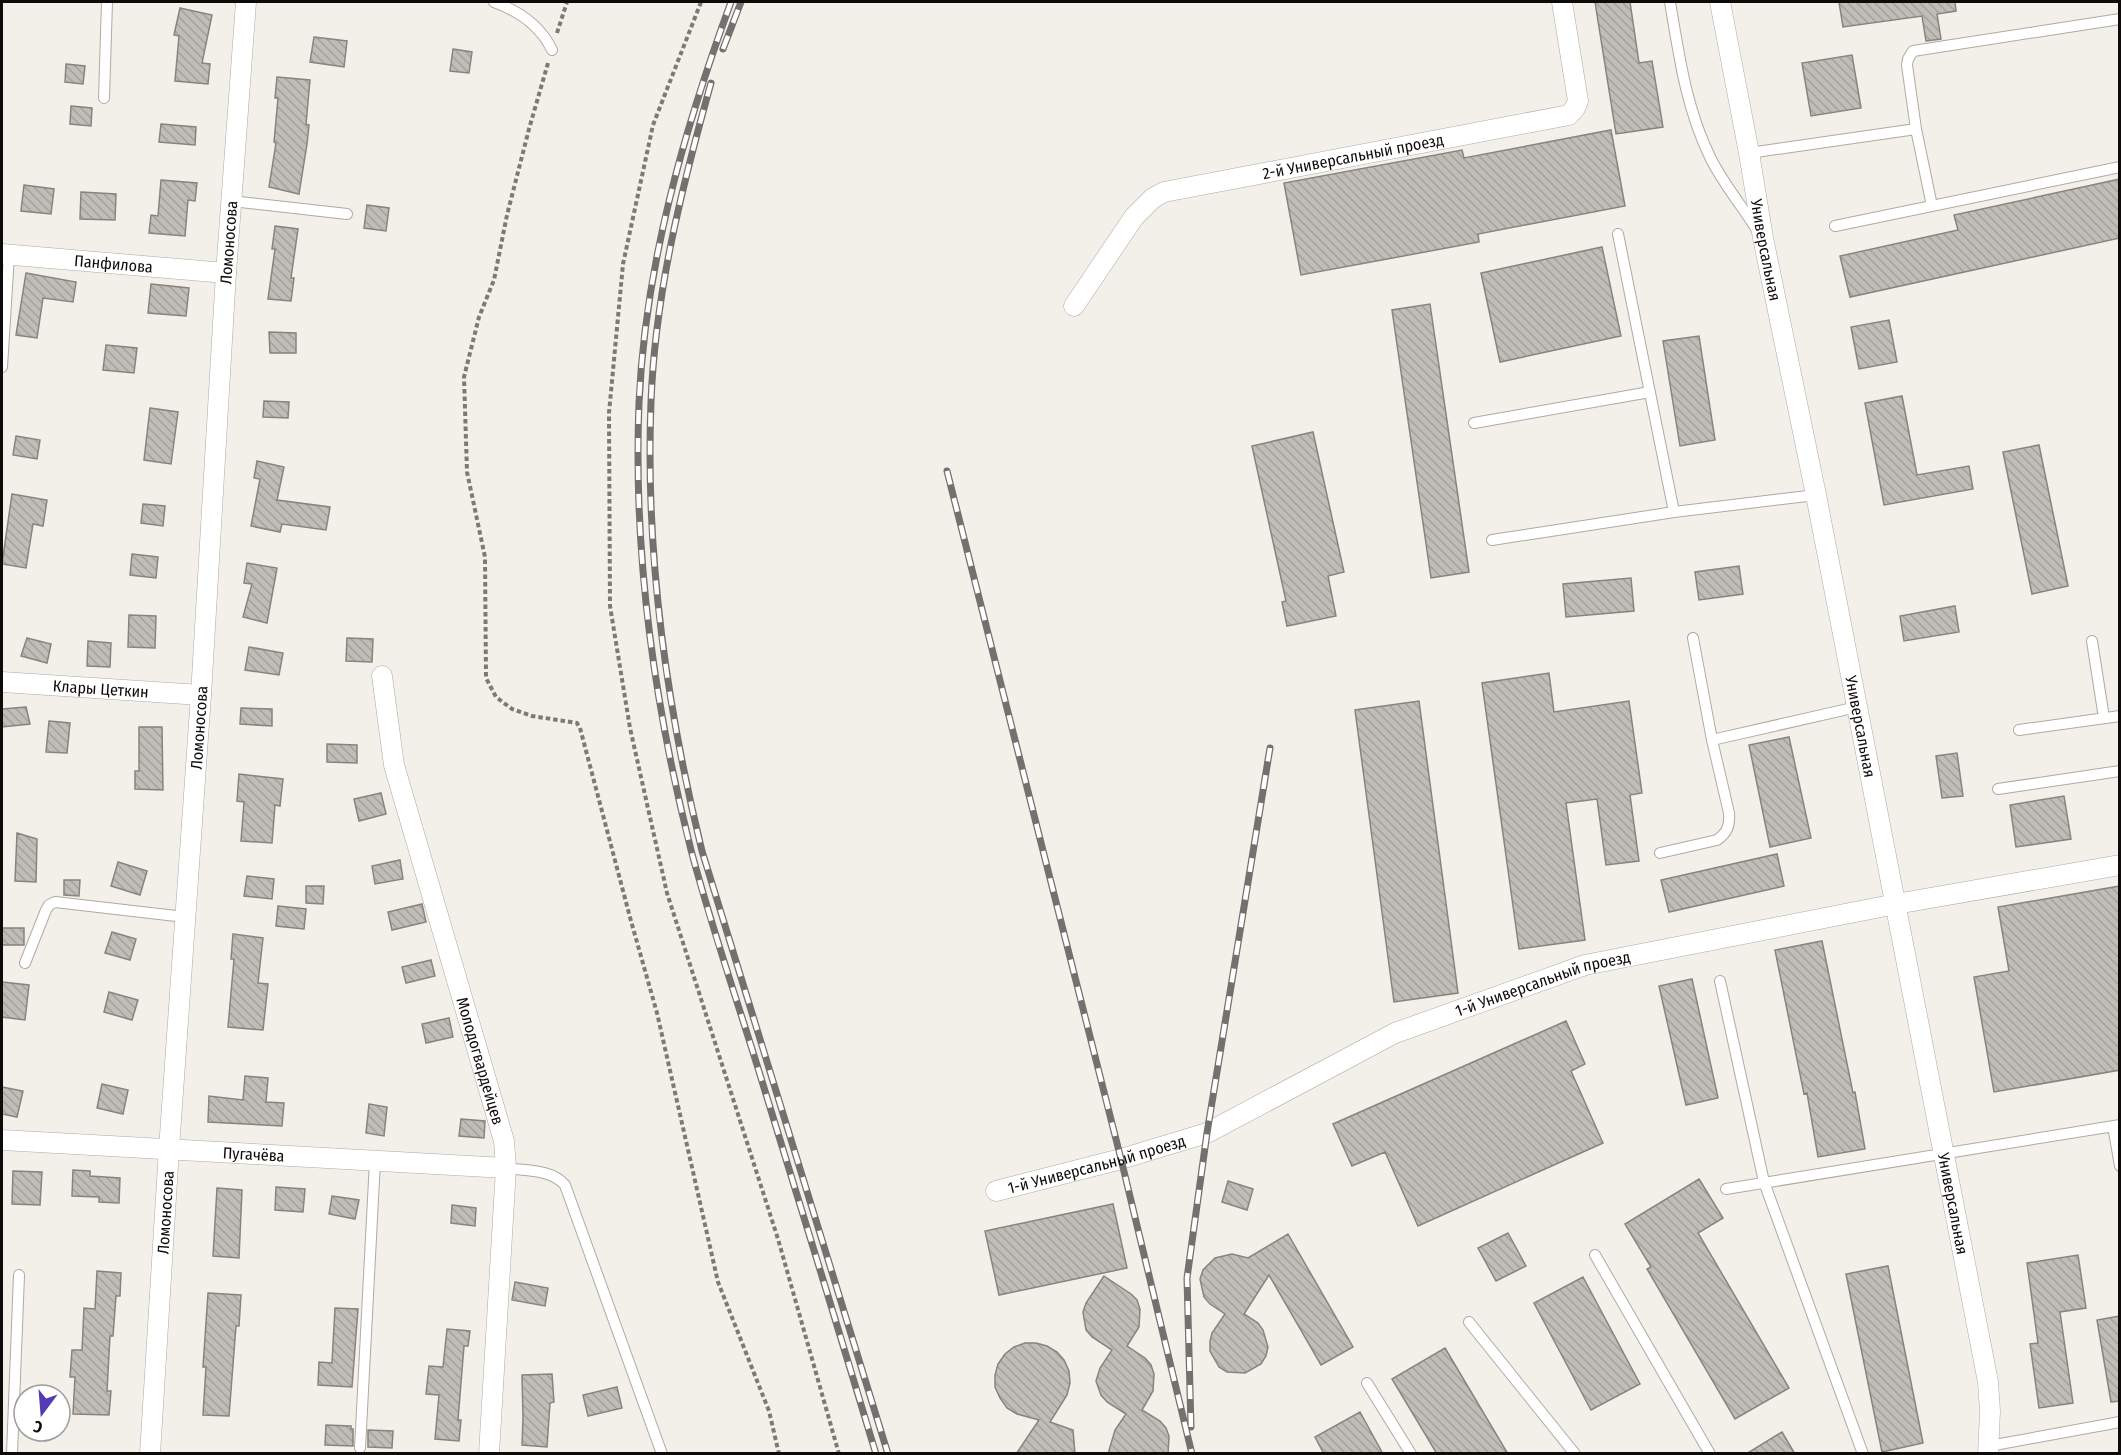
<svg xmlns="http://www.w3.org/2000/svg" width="2121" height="1455" viewBox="0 0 2121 1455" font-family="'Fira Sans Condensed',sans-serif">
<defs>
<pattern id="building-back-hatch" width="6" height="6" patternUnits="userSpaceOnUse" patternTransform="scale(1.5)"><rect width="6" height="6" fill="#c0bcb7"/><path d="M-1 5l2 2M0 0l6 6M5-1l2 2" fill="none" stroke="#a4a09c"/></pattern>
</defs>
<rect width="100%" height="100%" fill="#f3efe9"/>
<path fill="url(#building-back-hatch)" stroke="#87847e" stroke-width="1.5" d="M1595,2H1630L1639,63L1652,61L1663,127L1616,134Z
M1839,2H1955L1956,11L1937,14L1941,39L1926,41L1922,16L1843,27Z
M180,8L212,15L202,63L210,64L208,84L175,81L179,36L174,35Z
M314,37L347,41L344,67L310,62Z
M453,49L472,52L469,73L450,71Z
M1852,55L1861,108L1811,116L1802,63Z
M66,64L85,66L83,84L65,82Z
M277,77L310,80L306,124L309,125L307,144L299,194L269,187L276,143L274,142L278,98H275Z
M71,106L92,108L91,126L70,124Z
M161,124L196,127L195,145L159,142Z
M1611,130L1625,206L1478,234L1479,242L1301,275L1284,183L1462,150L1464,158Z
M2120,179V238L1850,297L1840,256L1958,230L1954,215Z
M161,180L197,183L195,201L188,200L185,236L149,233L151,215L158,216Z
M24,185L54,189L51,214L21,211Z
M81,192L116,194L115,220L80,219Z
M367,205L389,208L386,231L364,228Z
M275,226L298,229L291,278H294L291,301L268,299L275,249H272Z
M1602,247L1621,336L1500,362L1481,273Z
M26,273L76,282L73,302L43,298L37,338L16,335Z
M151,284L189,288L186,316L148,313Z
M1430,304L1469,572L1431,578L1392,310Z
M1889,320L1897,362L1859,369L1851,327Z
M269,332L296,333V353H270Z
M1699,336L1715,440L1680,446L1663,341Z
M106,345L137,348L134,373L103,370Z
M1902,396L1917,475L1969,466L1973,489L1884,505L1865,403Z
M264,401L289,402L288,418L263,417Z
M150,408L178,412L171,464L144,460Z
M1313,432L1344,572L1328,576L1336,616L1287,626L1282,602L1286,601L1252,446Z
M16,436L40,440L37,459L13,455Z
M2039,445L2068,586L2032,594L2003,452Z
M257,461L284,467L277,500L330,507L326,530L282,524L280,532L251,526L260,479L254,478Z
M12,494L47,500L43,526L33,524L26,568L2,564Z
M143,504L165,506L163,526L141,523Z
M132,554L158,557L156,578L130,575Z
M247,563L277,568L267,623L243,617L252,584L244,583Z
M1739,566L1743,594L1699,600L1695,572Z
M1631,578L1634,611L1566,617L1563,584Z
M1955,606L1959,632L1904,641L1900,616Z
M129,615L156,616L155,648L128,647Z
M27,638L51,644L47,663L21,656Z
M347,638L373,639L372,662L346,661Z
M88,641L111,643L110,667L87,666Z
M249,647L283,653L279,675L245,670Z
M1549,673L1554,712L1629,701L1642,793L1630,795L1639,861L1606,865L1597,799L1566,803L1585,940L1519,949L1482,683Z
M1419,701L1458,993L1394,1002L1355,710Z
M26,707L30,724L2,727V709Z
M241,708L272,709V726L240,724Z
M49,721L70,723L67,753L46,752Z
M139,727H162L163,790L135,789V771H139Z
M1789,737L1811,838L1770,847L1749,745Z
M327,744L357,745V763L327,762Z
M1957,753L1963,796L1942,798L1936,756Z
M239,774L283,779L280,806L275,805L272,843L241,841L244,802L237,801Z
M381,793L386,814L359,821L354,799Z
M2064,796L2071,839L2016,847L2010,805Z
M17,833L37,839L36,882L15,881Z
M1777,854L1784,886L1669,912L1661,880Z
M400,860L403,879L375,884L372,866Z
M118,862L147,871L140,895L111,886Z
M247,876L274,879L272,899L244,896Z
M64,880H80L79,896L64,895Z
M306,886H324L323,904L306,903Z
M2120,886V1070L1994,1092L1974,977L2009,971L1998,907Z
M422,904L426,922L392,930L388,912Z
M278,906L306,909L304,929L276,926Z
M2,928H24V945H2Z
M112,932L136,939L130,960L105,953Z
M233,934L263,938L258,983L268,984L263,1030L228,1027L234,959H231Z
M1822,941L1853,1093L1855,1092L1865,1149L1818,1157L1807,1093L1804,1094L1775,950Z
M431,960L435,976L406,983L402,967Z
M1692,979L1718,1098L1686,1105L1659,986Z
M2,982L29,985L25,1020L2,1017Z
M109,992L138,1000L132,1020L104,1012Z
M449,1018L453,1037L426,1043L422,1024Z
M1566,1021L1585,1064L1571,1071L1603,1143L1418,1226L1385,1152L1352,1166L1333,1124Z
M245,1076L268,1078L266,1102L284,1103L282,1126L208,1122L209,1096L243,1100Z
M102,1084L128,1090L123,1114L97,1108Z
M2,1087L23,1091L17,1117L2,1114Z
M369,1104L387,1107L384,1136L366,1133Z
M461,1119L485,1121L484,1138L459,1136Z
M73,1170L90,1171V1176L120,1178L119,1203L99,1202V1197L72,1196Z
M13,1171L42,1172L40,1205L12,1204Z
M1699,1179L1723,1218L1698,1233L1789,1388L1735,1419L1647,1269L1651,1267L1625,1224Z
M1228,1181L1253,1189L1247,1210L1222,1202Z
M276,1187L305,1189L303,1212L275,1210Z
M217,1188L242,1190L239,1258L213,1256Z
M332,1196L359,1200L355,1219L329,1214Z
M1113,1204L1127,1268L999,1295L985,1231Z
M452,1205L476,1208L475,1226L451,1223Z
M1508,1233L1526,1266L1496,1281L1478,1248Z
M1288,1234L1353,1347L1321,1365L1269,1275L1244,1314L1258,1323L1263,1330L1268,1347L1266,1356L1261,1364L1245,1373L1227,1372L1219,1367L1210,1351V1341L1212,1333L1225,1314L1210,1304L1204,1297L1200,1279L1203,1270L1215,1258L1232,1254L1248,1258Z
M2078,1255L2086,1308L2060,1312L2073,1403L2039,1408L2030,1344L2038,1343L2027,1263Z
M1888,1266L1923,1443L1882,1452L1846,1274Z
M97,1271L121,1273L120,1296H116L113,1336H110L107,1391H111L109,1415L73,1414L75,1377H70L72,1350H82L84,1308L95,1309Z
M1104,1276L1131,1294L1137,1300L1140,1309L1139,1327L1127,1346L1145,1358L1151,1365L1154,1374L1153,1391L1142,1410L1160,1421L1166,1428L1169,1436L1168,1454H1108L1115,1430L1126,1414L1107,1402L1101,1395L1096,1381L1100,1368L1112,1350L1092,1337L1086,1330L1083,1312L1086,1303Z
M1583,1277L1640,1384L1591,1410L1534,1303Z
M515,1282L548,1288L545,1306L512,1300Z
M208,1293L241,1295L239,1326H236L229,1416L203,1415L206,1367H203Z
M335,1308L358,1309L352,1387L318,1385L319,1362L332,1363Z
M2120,1316V1401L2111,1402L2097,1320Z
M447,1329L470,1331L468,1346H464L458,1420H461L459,1441L435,1439L439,1395L426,1394L429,1366L443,1367Z
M1025,1343H1036L1047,1346L1057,1352L1064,1360L1069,1371L1070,1383L1067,1395L1050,1422L1073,1430L1075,1454H1016L1039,1420L1017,1414L1007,1408L1000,1398L995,1387V1375L998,1364L1005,1354L1014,1347Z
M1445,1348L1508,1454H1437L1392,1379Z
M552,1374L554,1402L550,1403L547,1447L522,1445L523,1418L522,1375Z
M617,1387L622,1408L588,1416L583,1395Z
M1360,1412L1383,1454H1324L1315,1437Z
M326,1425L351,1426V1429H353V1446L325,1445Z
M368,1430L393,1431L392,1448L368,1447Z
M1782,1432L1795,1454H1746Z"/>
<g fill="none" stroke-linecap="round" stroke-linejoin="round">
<g stroke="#aeaaa5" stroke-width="12">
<path id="service" d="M494,2C519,11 540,25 552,50
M1670,2C1679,55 1686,108 1710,157C1722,182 1742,206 1757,230
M104,98L107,2
M1916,129L1932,206
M1749,153L1916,129L1907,65L1908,59L1913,51L2120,19
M231,201L347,214
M1835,226L2120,167
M2,367L9,255
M1474,423L1650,392
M1674,512L1816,495
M1492,540L1674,512L1618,234
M1693,638L1712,740
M2092,641L2104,718
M2019,730L2120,716
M1998,789L2120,771
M1660,853L1717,840C1727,833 1730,826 1729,813L1712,740L1857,707
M25,963L46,910L49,905L55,902L185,917
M1720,981L1764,1182L1863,1454
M2113,1126L2120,1166
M506,1168C526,1171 551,1169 565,1185L662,1454
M1726,1189L2120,1125
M1595,1255L1710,1454
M1469,1322L1575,1454
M1367,1383L1411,1454
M1989,1446L2120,1422
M360,1448L375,1161
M12,1454L19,1275"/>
</g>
<g stroke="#aeaaa5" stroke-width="21">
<g id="minor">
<path id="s1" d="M1720,2L1749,153L1763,238L1816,495L1988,1382L1990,1411L1988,1454"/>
<path id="s2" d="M2,254L226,273"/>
<path id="s3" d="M1074,306L1134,217L1153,198L1164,192L1569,115L1575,108L1578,101L1562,2"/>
<path id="s4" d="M382,676L394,765L504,1141L506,1168L489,1454"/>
<path id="s5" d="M2,682L201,695"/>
<path id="s6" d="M2,1140L506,1168"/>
<path id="s7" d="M996,1191L1121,1159L1207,1133L1395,1033L1585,965L1896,904L2120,865"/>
<path id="s8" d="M150,1454L169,1149L201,695L226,273L246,2"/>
</g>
</g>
<path stroke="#7d7a76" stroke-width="4" stroke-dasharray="4.5 3" stroke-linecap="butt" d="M701,2L653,125L623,264L609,413L610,606L630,728L667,893L778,1239L839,1454
M557,33L567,2
M548,63L529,129L507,215L494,280L479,317L464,377L467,472L485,557L486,678L496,697L512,709L532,716L577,723L580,728L631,921L657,1013L718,1282L769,1411L779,1454"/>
<use href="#service" stroke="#fff" stroke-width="10"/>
<use href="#minor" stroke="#fff" stroke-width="20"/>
<g stroke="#73716d" stroke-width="7">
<path id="rail" d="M731,2C684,130 645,265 639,403C633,554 654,704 691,850C710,922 735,994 757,1065C797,1195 837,1324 876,1454
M723,49L741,2
M711,83C682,187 655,293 651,402C645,554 666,704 702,851L888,1454
M947,471L1121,1159L1192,1454
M1191,1427L1187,1278L1207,1133L1270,748"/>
</g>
<use href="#rail" stroke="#fff" stroke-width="4.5" stroke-dasharray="14" stroke-linecap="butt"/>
</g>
<g text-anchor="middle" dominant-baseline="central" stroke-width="4.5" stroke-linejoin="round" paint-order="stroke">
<g font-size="16" fill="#0c0b09" stroke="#fff">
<text stroke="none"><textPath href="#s3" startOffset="339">2-й Универсальный проезд</textPath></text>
<text stroke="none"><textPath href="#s8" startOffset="1214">Ломоносова</textPath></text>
<text stroke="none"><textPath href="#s1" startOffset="252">Универсальная</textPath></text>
<text stroke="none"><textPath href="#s2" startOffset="112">Панфилова</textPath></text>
<text stroke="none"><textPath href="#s5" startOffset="99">Клары Цеткин</textPath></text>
<text stroke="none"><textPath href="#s1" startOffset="738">Универсальная</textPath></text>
<text stroke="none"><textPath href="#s8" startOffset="728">Ломоносова</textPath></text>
<text stroke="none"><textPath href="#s7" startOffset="588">1-й Универсальный проезд</textPath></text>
<text stroke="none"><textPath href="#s4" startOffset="398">Молодогвардейцев</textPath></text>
<text stroke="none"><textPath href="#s6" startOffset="252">Пугачёва</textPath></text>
<text stroke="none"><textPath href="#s7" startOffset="104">1-й Универсальный проезд</textPath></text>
<text stroke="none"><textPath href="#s1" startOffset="1224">Универсальная</textPath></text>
<text stroke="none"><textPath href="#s8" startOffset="242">Ломоносова</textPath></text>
</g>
</g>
<rect width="2121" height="1455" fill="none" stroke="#0c0b09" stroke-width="6"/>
<g transform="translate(42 1413) rotate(196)"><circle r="28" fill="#ffffff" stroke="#9e9d9d" stroke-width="1.5"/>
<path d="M0-4.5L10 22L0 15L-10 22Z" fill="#553bb3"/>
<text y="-9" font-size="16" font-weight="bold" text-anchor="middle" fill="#0c0b09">С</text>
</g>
</svg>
